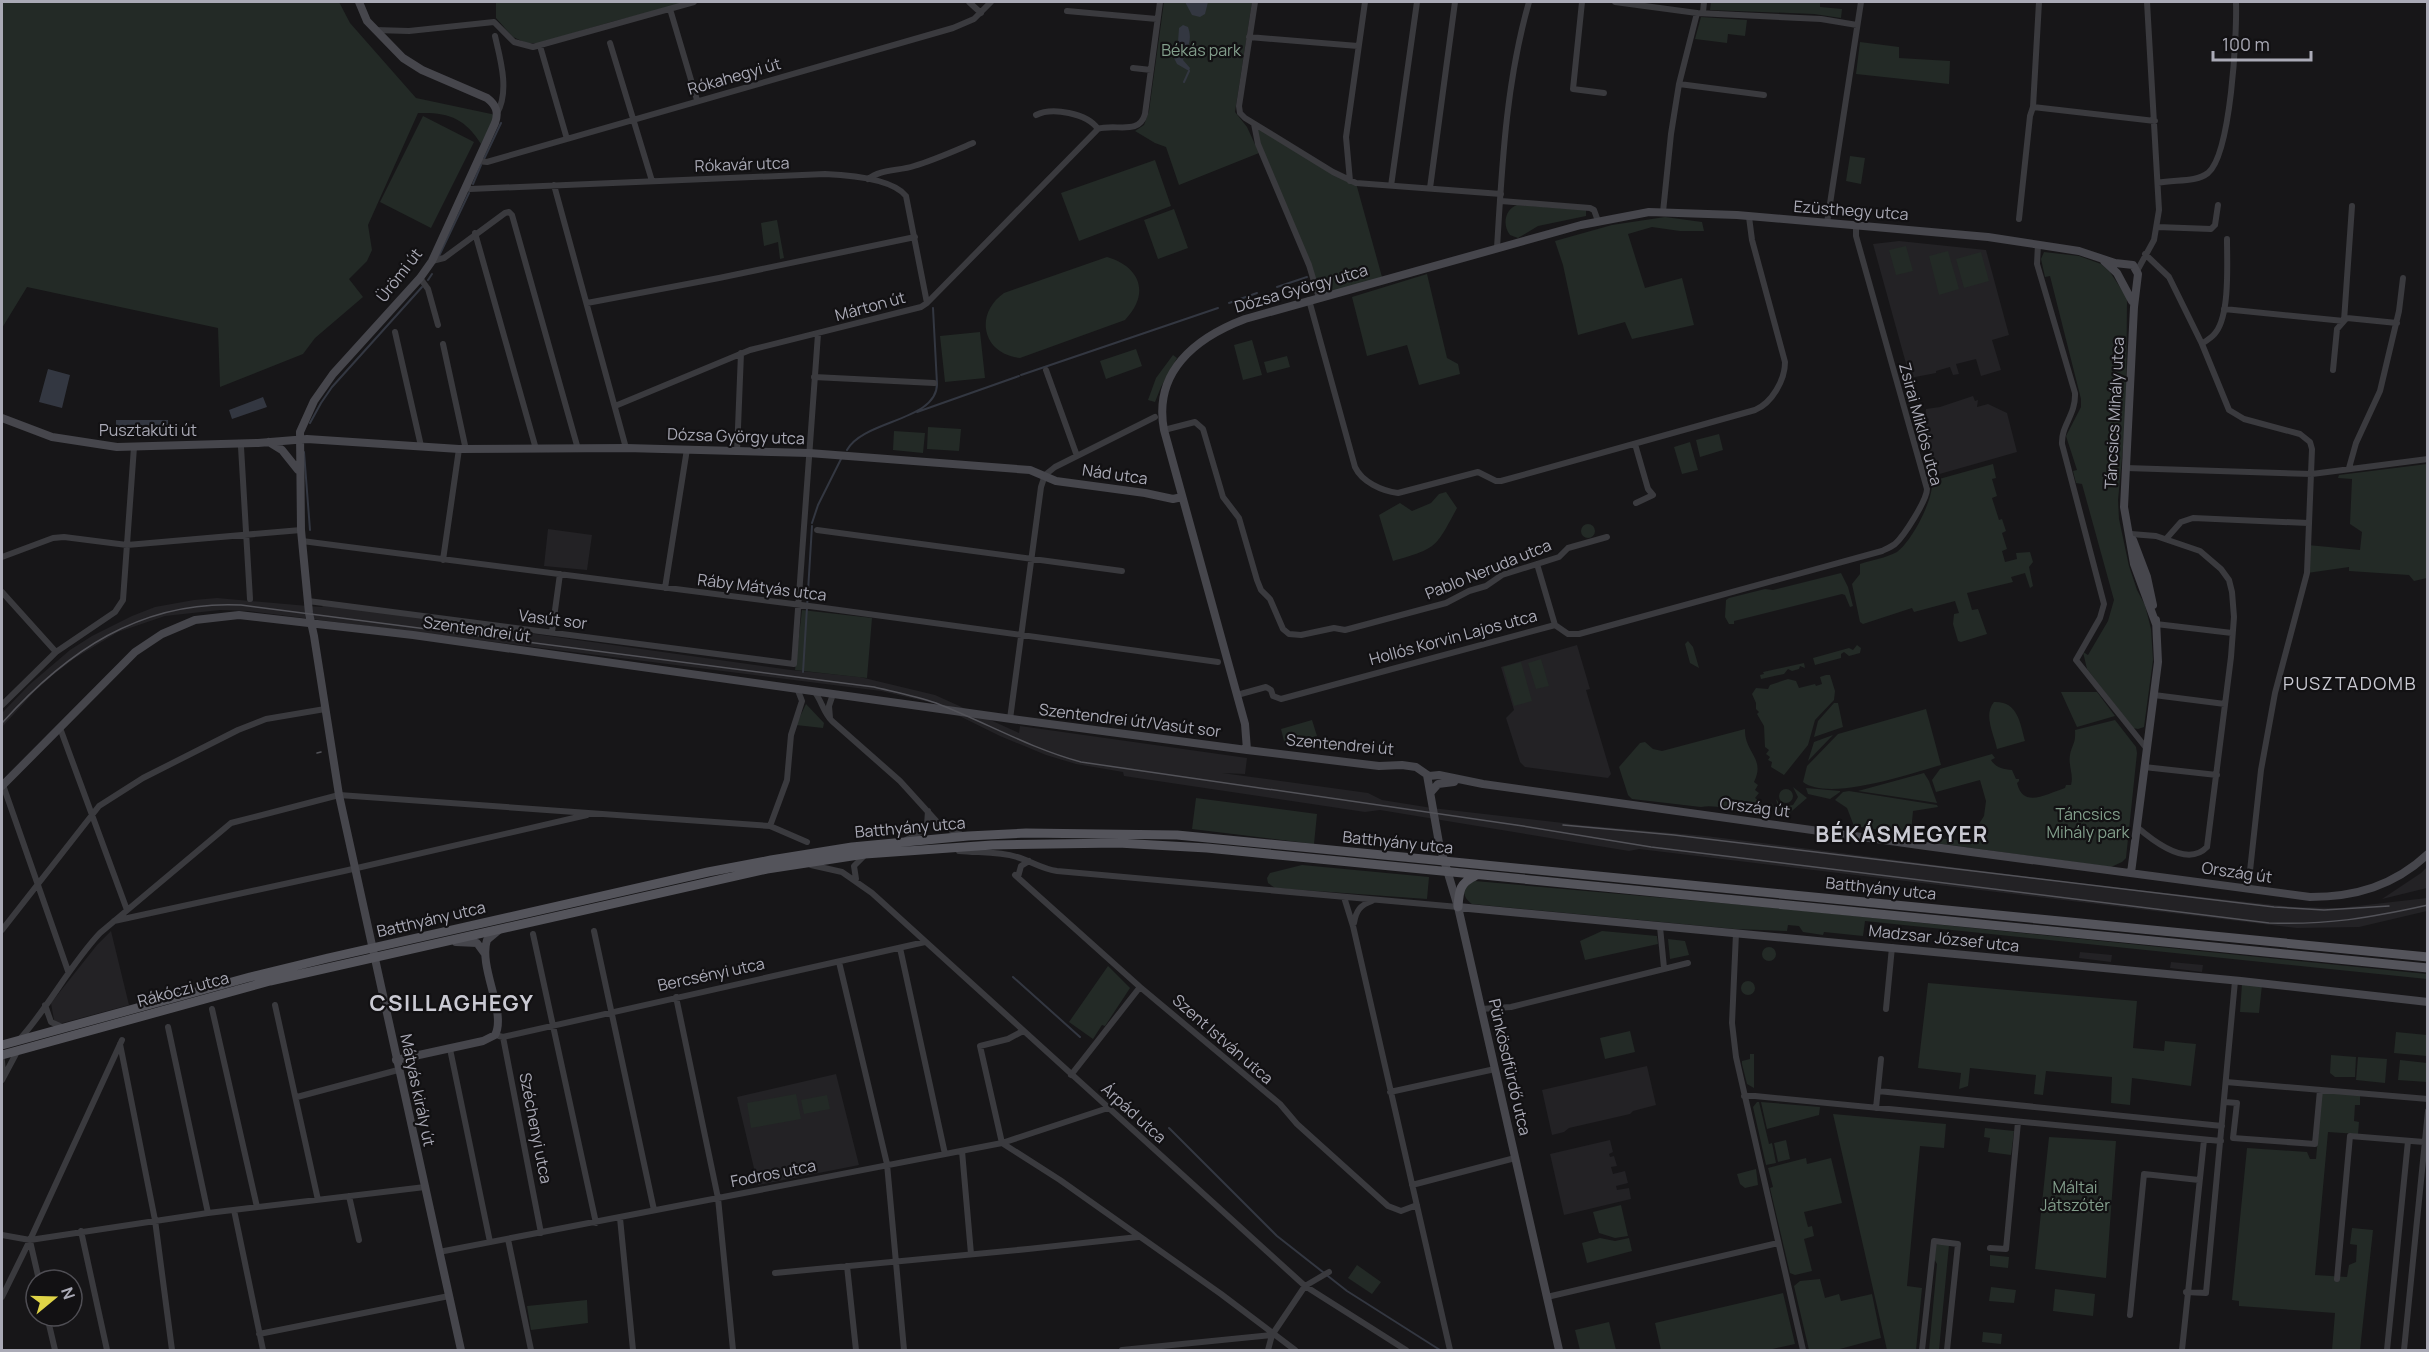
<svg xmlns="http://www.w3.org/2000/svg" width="2429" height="1352" viewBox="0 0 2429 1352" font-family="Manrope,sans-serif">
<rect width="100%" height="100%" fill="#171618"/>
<path fill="#232225" d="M1899,241L1986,250L2009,335L1992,340L2001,370L1981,376L1976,359L1956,364L1959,374L1953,375L1950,367L1936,371V373L1910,378L1873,244Z
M1973,396L1975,401L1978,400L1977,407L1988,404L2007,413L2017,452L1936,475L1921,422L1929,420L1928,418H1925L1926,409L1940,407Z
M548,529L592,535L587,570L544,566Z
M217,598L308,606L322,607L324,605L448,621V624L499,629L791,670L860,677L935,695L1019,733L1020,726L1247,758L1245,774L1222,773L1368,793L1382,800L1432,808L1581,825L1706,836L2102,886L2293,907L2340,908L2427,898V911L2359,927L2297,928L1639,849L1629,851L1380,810L1365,812L1124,776L1123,772L1076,764L1046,755L1000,736L933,703L881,691L249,611L220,610L165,616L118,632L75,658L54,674L35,691L2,727V713L29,685L70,650L92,636L132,616L155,607L194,600Z
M1577,645L1590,689L1586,690L1611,774L1608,778L1525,767L1520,762L1506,718L1514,710L1501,667Z
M2427,867V888L2382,899L2421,873Z
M111,931L129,1005L59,1024L54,1020L51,1003L97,945Z
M2080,952L2112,955L2111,962L2079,958Z
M2171,962L2203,965L2202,972L2170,968Z
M1647,1066L1656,1105L1633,1111L1630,1114L1569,1128L1564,1132L1552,1135L1542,1090Z
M836,1074L859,1165L758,1185L737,1097Z
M1610,1140L1613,1152L1609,1154L1610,1157L1614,1156L1617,1166L1611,1167L1613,1174L1625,1171L1628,1183L1616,1186L1617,1190L1629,1188L1631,1199L1564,1215L1550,1154Z"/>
<path fill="#232a26" d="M2,2H339L350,23L416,98L496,115L481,144C465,118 448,112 418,113L368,225L372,250L367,261L349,279L363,297L315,338L303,354L220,387L218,328L27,287L2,328Z
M496,2H689L611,22L539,43H526L513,37L496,18Z
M1164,2H1252L1235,112L1247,127L1259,153L1179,185L1166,147L1155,143L1135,131L1144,125L1149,111Z
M1711,2H1820V7L1842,9L1841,18L1814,14L1710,10Z
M1701,17L1747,20L1745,36L1728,34L1727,43L1695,39Z
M1860,42L1899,47V58L1950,61L1949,84L1856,74Z
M423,116L474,142L431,228L380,202Z
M1254,124L1356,183L1382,277L1319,297L1258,144Z
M1850,156L1865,158L1861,184L1846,181Z
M1155,160L1171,206L1079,241L1061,193Z
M1517,205L1586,210V216L1538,226L1518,238L1510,235C1502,225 1505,209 1517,205Z
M1174,209L1188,248L1158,259L1144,220Z
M1665,217L1702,222L1704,231H1680L1652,227L1628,234L1645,288L1682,278L1694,325L1632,339L1625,322L1578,335L1563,265L1555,241L1612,225Z
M777,220L784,258L780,259L778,242L764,246L761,223Z
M1906,246L1913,271L1896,275L1889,250Z
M1948,251L1959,289L1939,295L1929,256Z
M1981,252L1989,281L1964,288L1956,259Z
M2044,252L2079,256L2101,264L2110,272L2127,298L2126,417L2118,500L2119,519L2129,566L2137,590L2145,605L2151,629L2153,660L2144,727L2138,729L2133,728L2087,669L2083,652L2088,655L2108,621L2114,600L2082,484L2076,483L2073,471L2077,470L2066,436L2081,407V399L2050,276L2045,277L2041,259Z
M1107,257C1141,267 1150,294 1125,320L1020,358C982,354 974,314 1004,293Z
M1427,274L1447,358L1458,364L1460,374L1419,385L1407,345L1367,356L1352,297Z
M980,332L985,378L945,382L940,336Z
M1252,340L1262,375L1243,380L1234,345Z
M1136,349L1142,366L1106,379L1100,361Z
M1173,355L1177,358L1161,387L1155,402L1148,400L1156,378Z
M1287,356L1290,367L1267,373L1264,362Z
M928,427L961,429L959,451L927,449Z
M894,431L925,433L923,453L893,450Z
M1719,434L1723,450L1700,457L1696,440Z
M1690,442L1698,470L1682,474L1674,447Z
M1993,464L1996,478L1992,479L1997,496L1992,498L1999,520L2002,519L2006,531L2002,533L2007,549L2002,551L2005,562L2017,559L2016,553L2030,552L2033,562L2029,567L2033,586L2030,588L2025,573L2011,577L2013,582L1967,593L1972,610L1978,609L1987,634L1961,642L1958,641L1953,624L1954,614L1959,613L1955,601L1914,612L1912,608L1863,624L1860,622L1852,584L1860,574V564C1872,560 1886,558 1897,552C1912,541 1934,499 1932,481Z
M2427,464V578L2414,581L2409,575L2349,571V567L2307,573L2308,545L2360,550L2362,532L2350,524L2352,479L2338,478L2339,475Z
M1446,492L1457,508C1435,549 1437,548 1393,561L1379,515L1400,503L1412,511L1431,503L1439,494Z
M1581 531a7 7 0 1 1 14 0a7 7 0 1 1-14 0Z
M1841,573L1848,587L1853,606L1850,607L1845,595L1842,594L1734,621V624H1729L1725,617L1726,600L1729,598L1765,589L1773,590Z
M802,610L872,618L867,678L795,670Z
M1688,641L1693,647L1699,668L1690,663L1685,644Z
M1857,645L1861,648L1860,653L1849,656L1844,652L1841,654V658L1815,665L1813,658L1849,648L1853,650Z
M1541,659L1549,686L1536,689L1528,663Z
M1521,662L1532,701L1514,706L1503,667Z
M1804,663L1805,668L1800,666L1799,669L1792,671L1788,669L1784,674L1761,679L1760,675L1764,674L1763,672Z
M1826,675H1830L1835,691L1834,700L1815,720L1808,745L1784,775L1771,767L1772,762L1768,760L1770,757L1766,754L1769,750L1765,747L1764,726L1757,714L1759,712L1756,709V703L1752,694L1756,688L1768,689L1770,685L1788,679L1796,681L1799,688L1815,684L1816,686L1822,684L1820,677Z
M2061,692H2097L2115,716L2077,727Z
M1994,702C2018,701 2020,723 2025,741L1997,749C1994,734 1983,715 1994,702Z
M1834,703H1838L1843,727L1814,737L1818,721Z
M806,704L824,723L823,728L796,725Z
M1926,709L1941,765C1912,773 1829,802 1803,782L1807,766L1838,734Z
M1312,720L1317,736L1285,745L1281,729Z
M2115,720L2136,747L2137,753L2126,858L2122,862L2111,867L1928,842L1927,837L1975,842L1977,827L1984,816L1986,801L1980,780L1936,792L1932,780L1940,769L1992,754L1995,758L1991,760C1996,768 2003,769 2012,770L2016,779H2019V781L2017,783C2023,809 2046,794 2065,788L2066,785H2071C2074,775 2068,765 2070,755C2072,744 2076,744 2075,730Z
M1745,729C1744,753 1766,758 1754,782L1758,785L1755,790L1759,793L1755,798L1759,801C1739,819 1724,803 1701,807L1632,799L1628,795L1619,767L1640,743L1645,742L1653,749L1662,751Z
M1833,735L1808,761L1814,742Z
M1924,773L1929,781L1937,803L1858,791Z
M1793,787L1807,798L1786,816L1774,809L1771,801L1774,807L1778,806L1776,799L1782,807L1793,805L1798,797Z
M1806,788L1840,791V792L1830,799L1808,794Z
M1779 796a7 7 0 1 1 14 0a7 7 0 1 1-14 0Z
M1849,791L1937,805L1938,807L1913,811L1911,832L1920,835L1918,839H1902L1893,832L1854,826L1847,808L1835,800L1843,792Z
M1196,798L1317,814L1314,844L1192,829Z
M1302,865L1429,877L1427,899L1275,888L1268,883L1267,878L1270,873Z
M1475,881L1755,906L2427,974V979L1865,921L1863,936L1824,932L1823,935L1803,932L1799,926L1788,925L1787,931L1735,929L1472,904C1465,899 1463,894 1464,885Z
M1602,931L1657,936L1658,944L1585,960L1580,941Z
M1668,939L1685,941L1689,955L1670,959Z
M1762 954a7 7 0 1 1 14 0a7 7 0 1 1-14 0Z
M1108,966L1130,988L1105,1026L1102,1025L1093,1039L1069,1022Z
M1741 988a7 7 0 1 1 14 0a7 7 0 1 1-14 0Z
M1928,983L2137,1001L2133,1048L2164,1051L2165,1041L2196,1044L2191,1086L2132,1078L2130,1105L2111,1103L2112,1077L2046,1071L2043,1095L2034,1094L2036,1075L1970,1068L1968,1086L1959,1089L1961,1073L1918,1068Z
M2242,984L2262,985L2259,1013L2240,1012Z
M1630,1031L1635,1052L1605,1059L1600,1038Z
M2396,1032L2427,1035V1056L2394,1053Z
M1750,1054H1754V1088L1747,1084L1742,1064V1061L1750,1059Z
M2331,1055L2356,1057L2355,1077H2335L2330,1073Z
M2358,1057L2387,1059L2385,1083L2356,1080Z
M2400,1060L2427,1063V1082L2398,1080Z
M2322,1093L2360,1095V1105H2355L2354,1121L2359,1122L2358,1134L2328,1132L2315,1275L2347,1277L2349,1265L2356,1262L2357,1245L2350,1244L2352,1228L2373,1230L2360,1350H2332L2335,1313L2239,1306V1301L2232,1300L2247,1148L2307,1152L2310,1159H2316Z
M796,1094L801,1119L751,1128L747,1103Z
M827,1095L830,1109L804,1114L801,1100Z
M1757,1102H1759L1769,1144L1772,1143L1776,1163L1766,1165L1753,1107Z
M1761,1102L1820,1107L1819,1115L1767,1129Z
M1833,1114L1946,1124L1944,1148L1920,1146L1907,1286L1922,1288L1916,1350H1887Z
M1985,1128L2014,1131L2011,1155L1988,1152L1990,1138L1984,1137Z
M2049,1137L2116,1141L2106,1278L2035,1269Z
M1786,1140L1790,1159L1778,1162L1774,1143Z
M1806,1158L1807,1164L1831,1158L1842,1203L1804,1212L1808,1227L1812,1226L1814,1236L1804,1239L1812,1271L1795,1275L1790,1273L1770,1188L1773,1187L1768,1168Z
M1756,1169L1758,1185L1745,1188L1740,1184L1737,1174Z
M1621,1205L1628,1236L1615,1238L1599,1233L1593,1212Z
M1600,1238L1615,1241L1629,1238L1632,1251L1587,1263L1582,1243Z
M1940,1244L1949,1245L1939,1350H1929L1937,1264L1933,1257L1934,1245Z
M1990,1255L2009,1257L2008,1268L1990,1266Z
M1357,1265L1381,1282L1372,1294L1348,1278Z
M1820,1279L1825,1298L1839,1294L1841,1301L1872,1294L1881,1338L1836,1350H1809L1794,1286L1800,1281Z
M1991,1287L2016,1290L2014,1303L1989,1301Z
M2055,1289L2095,1294L2093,1316L2053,1311Z
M1783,1293L1795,1344L1768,1350H1661L1655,1323Z
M587,1300L588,1323L531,1330L527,1306Z
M1609,1322L1616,1350H1580L1575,1330Z
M1983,1332L2002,1334L2001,1344L1982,1342Z"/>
<path fill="#333741" d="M1185,2H1208L1205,14L1200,17L1192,15Z
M1183,25L1188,27C1193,41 1187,47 1183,60L1190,68L1189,71L1177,64L1173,56L1178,42L1179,28Z
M48,369L70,375L62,408L39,402Z
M263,397L267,407L232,419L229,410Z
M116,420H168L169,434H116Z"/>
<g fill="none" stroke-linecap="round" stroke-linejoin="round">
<path stroke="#333741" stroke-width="2" d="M1184,82L1189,71
M484,159L501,123
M473,184L481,165
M439,256L469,193
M428,280L432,274
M1277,287L1307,277
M1229,303L1257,293
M1021,375L1218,308
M917,412L1019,376
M310,423L321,403L332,387L422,287
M847,450C863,420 937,421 937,384L933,308
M304,452L310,530
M812,523L818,505L841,459
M803,672L812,526
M1013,977L1080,1037
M1169,1128L1277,1236L1347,1291L1440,1350"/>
<path stroke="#3a3a3e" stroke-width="6" d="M969,2L981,13
M1255,2L1239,106L1240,113L1245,118L1333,172L1356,183L1501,194
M1582,2L1573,89L1604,93
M1615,2L1697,13L1821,19L1857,25
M670,9L697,100
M1067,11L1157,19
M1703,12L1704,2
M375,30L409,31L494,22L514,42L533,47L694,2
M495,36C500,58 510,91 497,113
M1249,37L1358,46
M610,43L652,181
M540,46L567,139
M1133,68L1151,70
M1679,84L1764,95
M2033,107L2155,121
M1036,115C1052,107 1087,113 1098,129
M1254,124L1258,144L1309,265L1319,298
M477,161L487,162L953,28L974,19L991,2
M868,179C880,169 899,171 914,166C934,160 954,151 973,143
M1350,181L1346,137L1365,2
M2158,183C2174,179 2195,183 2208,173C2231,154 2237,34 2236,2
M554,185L626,448
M1391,186L1417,2
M465,187L470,189L825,174C847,175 892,178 906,196L927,303
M1430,188L1455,2
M1501,201L1590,208L1594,210L1598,221
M1663,212L1671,134L1679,84L1697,13
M2019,219L2030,116L2033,107L2039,2
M1827,223L1861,2
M2157,227L2211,229L2215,225L2218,205
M475,233L536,449
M2038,244L2037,264L2075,393C2076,415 2061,425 2062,444L2104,604L2100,618L2076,660L2147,749
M1497,248C1502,166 1506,82 1529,2
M2145,254L2169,277L2202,344L2229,410L2244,419L2300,434L2310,442L2312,449L2307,573L2275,693L2261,770L2248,889
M432,261L444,258L505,213L509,212L512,215L578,449
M2137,271L2154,240L2159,210L2147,2
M420,278L428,289L438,325
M1309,300L1355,467C1362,482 1382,491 1398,493L1478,472L1496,481H1501L1755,410C1772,403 1785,380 1785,362L1752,240L1749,217
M587,303L719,278L915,237
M2224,309L2344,321L2347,318L2397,323
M395,332L421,446
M443,344L466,450
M2202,344C2207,340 2213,337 2216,332C2230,313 2227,263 2227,239
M1046,370L1077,456
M2333,370L2337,329L2344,321L2352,206
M814,377L934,383
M615,406L750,350L921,307L927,303L1098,129C1115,123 1139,136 1145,114L1160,2
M1164,430L1195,422L1203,429L1223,497L1239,518L1257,580L1261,590L1270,599L1283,629L1289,634L1301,635L1334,628L1345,630L1446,603L1469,591L1486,586L1502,575L1559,557L1568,548L1607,537
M1635,444L1648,489L1653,495L1636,503
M241,447L250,599
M737,452L741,353
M2126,468L2312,474L2428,459
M2349,468L2356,443L2380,391L2399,311L2403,278
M817,530L1122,571
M2131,534L2156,536L2200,551L2221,569L2229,580L2232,592L2234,617L2231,657L2207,847C2187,868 2152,840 2137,827
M2166,539L2181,522L2193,518L2308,523
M302,541L817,607L1218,662
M2,557L53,538L64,537L127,545L301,530
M443,560L459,449
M1537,564L1555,625
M665,588L687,449
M2,592L56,652
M308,601L794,664L818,334
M2156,624L2232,633
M1555,625L1568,634H1579L1882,551C1886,549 1891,547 1895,544C1904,536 1927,500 1927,489L1856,236V225
M552,632L560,574
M814,691C822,701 823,712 832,721L900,781L939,824L962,835
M1237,695L1266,687L1271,690L1273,696L1281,699L1555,625
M2154,695L2225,704
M2,705L56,652L115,612L123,600L134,447
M830,718L829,706L833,694
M1010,719L1041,487L1045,475L1055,467L1155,417
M60,728L127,910
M2144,767L2217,775
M3,785L68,971
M770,826L787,780L791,735L802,701L797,688
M906,840L918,834L927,825L928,811
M959,851C978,853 998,851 1017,857C1031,861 1042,869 1057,871L1458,907
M811,865L842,872L872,893L1305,1286L1406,1350
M1015,875L1140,987L1280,1104L1297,1124L1388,1206L1401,1211L1417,1205
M1018,877L1021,866L1029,861
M856,879L854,866L865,855
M1344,897L1353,926L1450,1350
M114,921L344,871L587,815
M1354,923C1356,911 1360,905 1372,901
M1660,927L1664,968
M2,930L99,806L143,778L238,730L266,719L325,709
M594,931L654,1210
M1736,933L1732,1023L1736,1057L1803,1350
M533,934L596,1223
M900,948L945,1154
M839,962L887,1164L904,1350
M676,997L718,1198L733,1350
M45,1005L51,1022L62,1027
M275,1005L318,1200
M212,1009L257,1207
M1481,1009L1511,1007L1688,963
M1886,1009L1892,947
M168,1027L208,1213
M1023,1031L1008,1039L980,1046L1002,1143L1060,1180L1221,1294L1295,1350
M499,1036L503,1037L541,1233
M503,1037L925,942
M19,1040C49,1007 69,966 100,933L231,823L339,795L770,826L807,842
M120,1044L155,1220L172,1350
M450,1049L490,1242
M2,1061L3,1073
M1071,1075L1140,987
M2,1080L18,1050
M2226,1082L2428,1099
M1878,1091L2222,1126
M1390,1092L1495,1069
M1744,1096H1755L2221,1141
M297,1097L398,1070
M2225,1102L2237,1103L2233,1138L2315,1144L2320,1090
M1876,1108L1881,1059
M962,1151L971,1254
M1412,1185L1515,1158
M349,1196L359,1240
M234,1210L263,1350
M620,1218L633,1350
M81,1231L107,1350
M2,1235L30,1240L208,1213L425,1187
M508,1239L531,1350
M30,1241L39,1280
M1990,1248L2006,1249L2018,1122
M439,1252L1002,1143L1108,1108
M847,1266L856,1350
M775,1273L1028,1249L1138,1237
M2337,1279L2350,1136L2424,1142
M2186,1292L2206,1293L2235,981
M2,1297L30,1240L122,1040
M1547,1297L1778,1243
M2130,1315L2144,1174L2199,1180
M47,1316L55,1350
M259,1334L449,1296
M1122,1350L1272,1335
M1268,1350L1272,1335L1305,1286L1329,1272
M1922,1350L1934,1241L1958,1244L1947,1350
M2182,1350L2204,1140
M2387,1350L2408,1141
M2404,1350L2428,1111"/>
<path stroke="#46464c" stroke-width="8" d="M359,2L367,21L403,58L422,70L487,98C496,105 499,112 495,123L432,261L420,278L333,374L314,401L300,432L301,530L309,613L314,636L339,795L461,1350
M2104,261L2117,273L2132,301
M2,418L52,437L117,447L258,443L307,439L459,449L626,448L809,453L1030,470L1056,481L1145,493L1173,499L1182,497
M269,442L282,450L298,470
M2133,540L2147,577L2153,605
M1247,750L1245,724L1164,430C1153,372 1195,338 1245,319L1581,225L1649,212L1737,215L1988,237L2079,251L2115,263L2133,265L2138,274L2134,307L2124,507L2134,564L2156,624
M1427,775L1439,843L1458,907L1559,1350
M2,786L135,652L162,634L195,620L239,615L413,635L1019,720L1247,750L1379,766L1402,765L1416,767L1429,776L1439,775L1483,784L1926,846L2310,897C2355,897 2394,886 2428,854
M1431,792L1438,784L1454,782
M2131,873L2158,662L2156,620
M1458,907L2241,981L2428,1002
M456,942L477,943L485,954
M396,1060L483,1041L495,1035C507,1013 478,967 487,940L499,930"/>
<path stroke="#54545b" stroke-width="9" d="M1458,907C1459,890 1460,883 1475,876
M2,1045L250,977L328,958L708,872L771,860L852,847L968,836L1026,833L1177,835L2428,957
M2,1055L270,981L767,869L865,854L992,845L1118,843L1207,848L2428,968"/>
<path stroke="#535359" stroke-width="1.5" d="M2,723C66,652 140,600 241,605L874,687C895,692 916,696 936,703C985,722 1029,748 1081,762L1523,826L1651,847L2269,923C2329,925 2369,918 2428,905
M317,753L321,752
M1563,825L1674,835L2274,907L2324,910L2389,906"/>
</g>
<g text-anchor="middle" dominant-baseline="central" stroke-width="4.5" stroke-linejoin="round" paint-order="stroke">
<g font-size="16" fill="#839f8c" stroke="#121113">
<text x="1201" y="50">Békás park</text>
<text x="2088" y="814">Táncsics<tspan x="2088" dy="18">Mihály park</tspan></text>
<text x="2075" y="1187">Máltai<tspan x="2075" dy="18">Játszótér</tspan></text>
</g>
<g font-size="16" fill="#aaaab6" stroke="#121113">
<text transform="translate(734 76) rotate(-16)">Rókahegyi út</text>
<text transform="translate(742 164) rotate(-2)">Rókavár utca</text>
<text transform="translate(1851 210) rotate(4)">Ezüsthegy utca</text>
<text transform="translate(399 275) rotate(-52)">Ürömi út</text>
<text transform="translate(1301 288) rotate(-16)">Dózsa György utca</text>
<text transform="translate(870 306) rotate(-15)">Márton út</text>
<text transform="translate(2114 413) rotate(-87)">Táncsics Mihály utca</text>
<text transform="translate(1921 424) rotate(75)">Zsirai Miklós utca</text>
<text x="148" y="430">Pusztakúti út</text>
<text transform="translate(736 436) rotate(2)">Dózsa György utca</text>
<text transform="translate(1115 474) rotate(8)">Nád utca</text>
<text transform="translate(1488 569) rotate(-22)">Pablo Neruda utca</text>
<text transform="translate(762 587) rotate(7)">Ráby Mátyás utca</text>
<text transform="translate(553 619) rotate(7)">Vasút sor</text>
<text transform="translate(477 629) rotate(8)">Szentendrei út</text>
<text transform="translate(1453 637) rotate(-15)">Hollós Korvin Lajos utca</text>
<text transform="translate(1130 720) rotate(7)">Szentendrei út/Vasút sor</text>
<text transform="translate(1340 744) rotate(5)">Szentendrei út</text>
<text transform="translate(1755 807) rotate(7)">Ország út</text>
<text transform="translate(910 827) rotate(-5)">Batthyány utca</text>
<text transform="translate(1398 842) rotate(6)">Batthyány utca</text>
<text transform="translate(2237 872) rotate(8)">Ország út</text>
<text transform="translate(1881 888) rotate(6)">Batthyány utca</text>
<text transform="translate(431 919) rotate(-13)">Batthyány utca</text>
<text transform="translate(1944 938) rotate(6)">Madzsar József utca</text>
<text transform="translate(711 974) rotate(-12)">Bercsényi utca</text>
<text transform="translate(183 989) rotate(-15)">Rákóczi utca</text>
<text transform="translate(1223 1039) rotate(41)">Szent István utca</text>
<text transform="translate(1510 1067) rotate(77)">Pünkösdfürdő utca</text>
<text transform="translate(418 1090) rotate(78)">Mátyás király út</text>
<text transform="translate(1134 1113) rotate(42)">Árpád utca</text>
<text transform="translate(536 1128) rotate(79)">Széchenyi utca</text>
<text transform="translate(773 1173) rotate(-11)">Fodros utca</text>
</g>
<g font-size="18" letter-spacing="1.5" fill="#cacad3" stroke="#121113">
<text x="2350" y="683">PUSZTADOMB</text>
</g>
<g font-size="22" font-weight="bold" letter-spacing="1.5" fill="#cacad3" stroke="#121113">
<text x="1902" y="834">BÉKÁSMEGYER</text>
<text x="452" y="1003">CSILLAGHEGY</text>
</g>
</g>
<rect width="2429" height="1352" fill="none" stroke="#aaaab6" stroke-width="6"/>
<g transform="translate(54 1298) rotate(71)"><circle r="28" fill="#121113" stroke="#4f4e54" stroke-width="1.5"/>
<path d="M0-4.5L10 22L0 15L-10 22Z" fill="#dfd447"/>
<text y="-9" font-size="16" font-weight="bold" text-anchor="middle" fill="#aaaab6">N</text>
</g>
<path d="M2213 51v9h98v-9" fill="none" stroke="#aaaab6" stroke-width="3"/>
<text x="2222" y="51" font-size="18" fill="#aaaab6" stroke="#121113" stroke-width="4.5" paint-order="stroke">100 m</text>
</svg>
